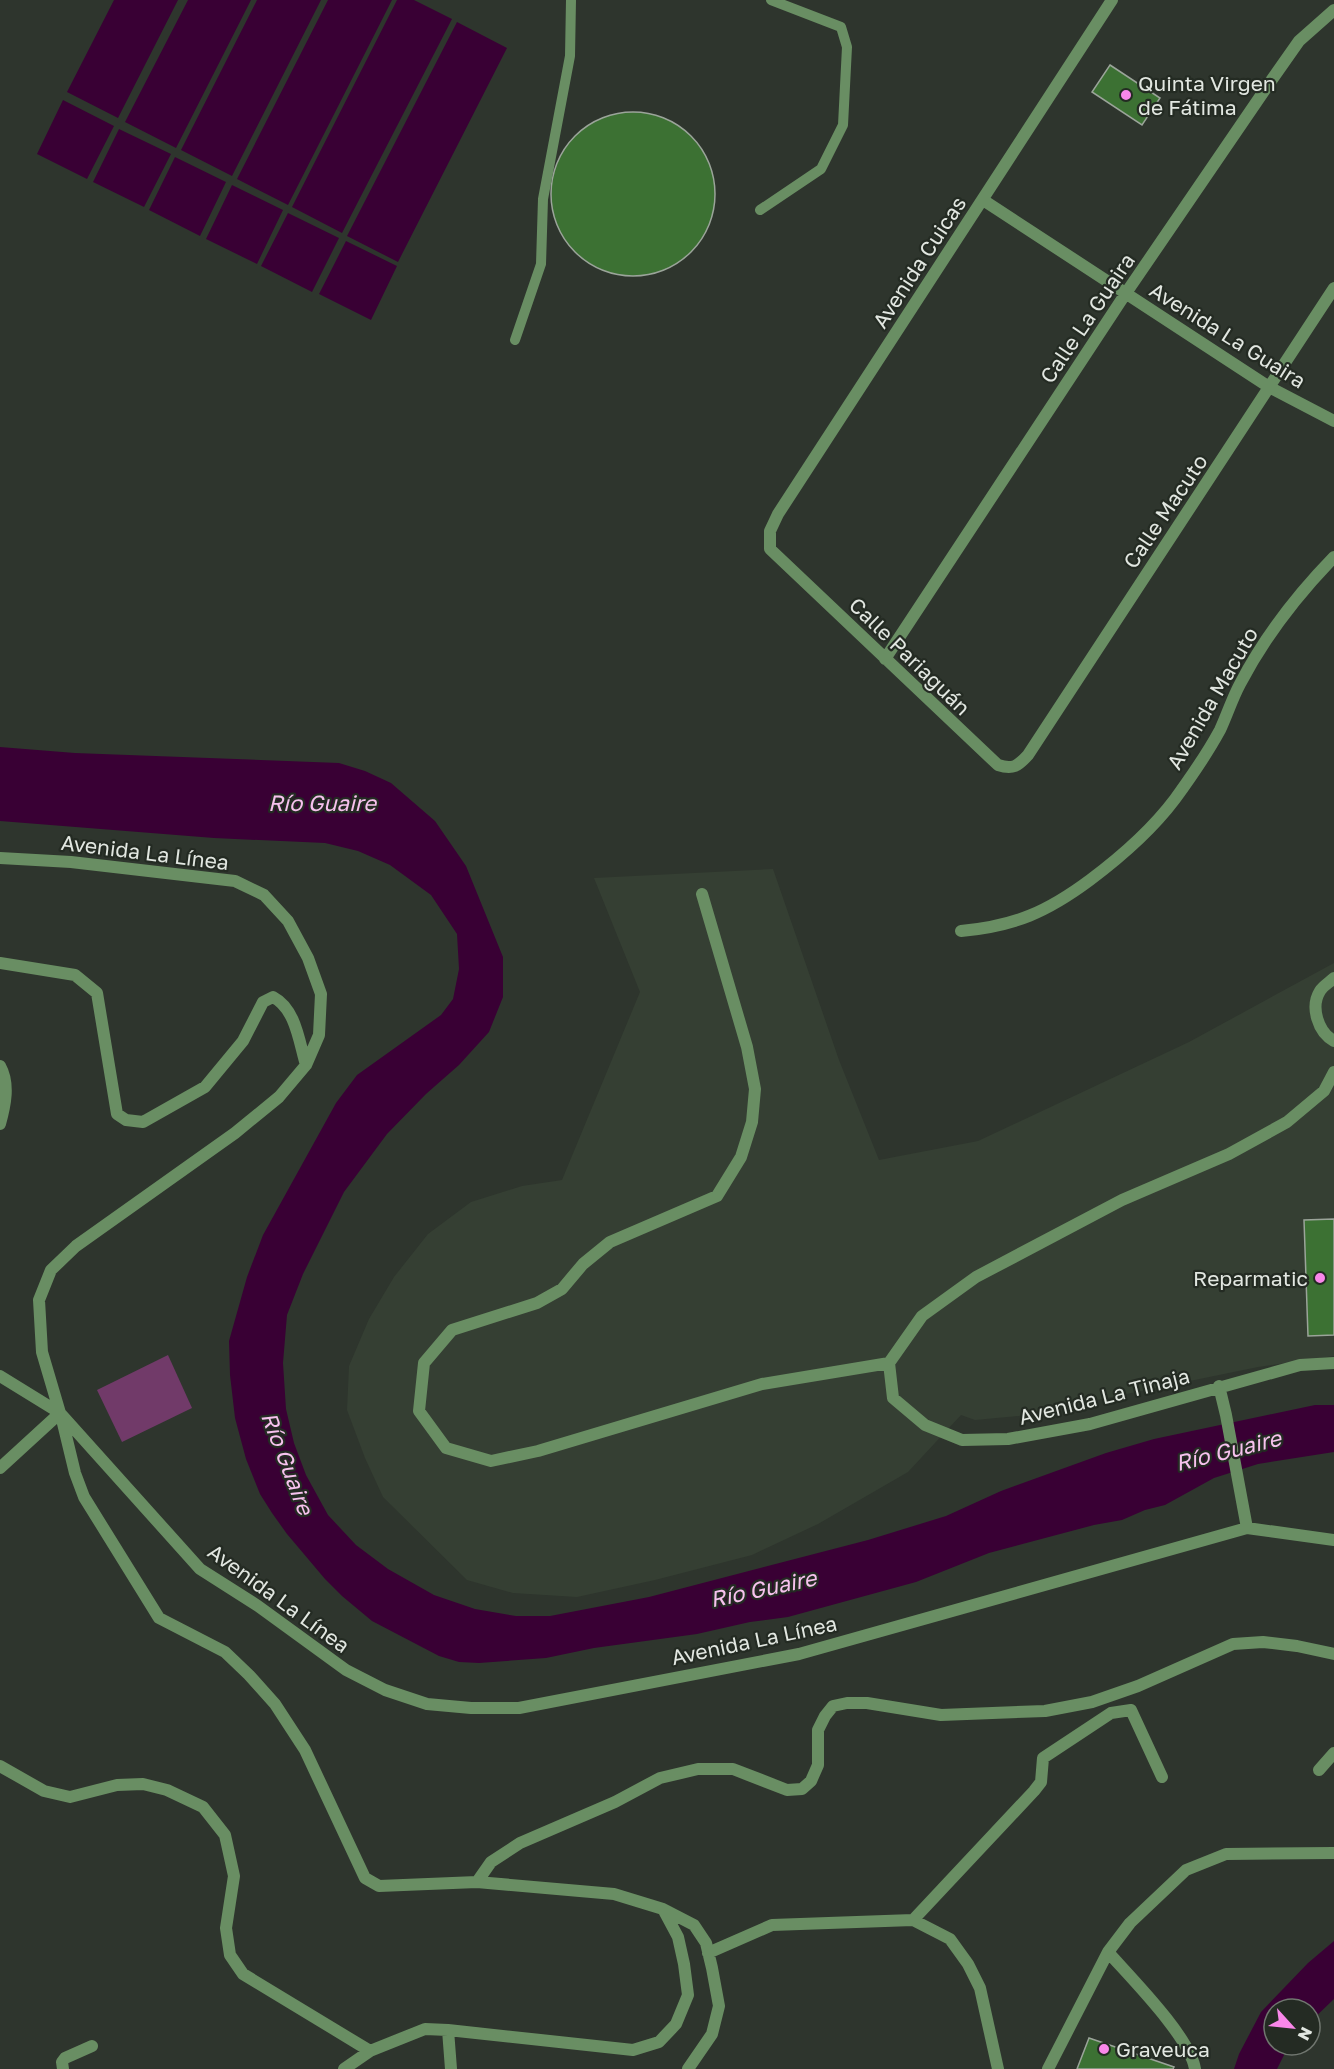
<svg xmlns="http://www.w3.org/2000/svg" width="1334" height="2069" viewBox="0 0 1334 2069" font-family="'Golos Text',sans-serif">
<rect width="100%" height="100%" fill="#2e352d"/>
<path fill="#353f33" d="M773,869L839,1060L879,1160L978,1141L1189,1042L1334,963V1356L1258,1367L1019,1416L975,1420L961,1415L908,1472L818,1524L752,1555L655,1580L577,1597L513,1593L467,1580L383,1497L365,1458L347,1410L349,1366L369,1319L394,1277L428,1234L471,1202L522,1186L562,1180L640,992L594,878Z"/>
<path fill="#713a69" d="M168,1355L192,1408L122,1442L97,1390Z"/>
<path fill="#390034" d="M114,0H178L118,118L67,92Z
M188,0H251L176,148L125,122Z
M257,0H321L232,176L181,150Z
M328,0H392L288,205L237,179Z
M397,0H414L452,19L342,233L292,207Z
M457,22L507,48L398,262L347,236Z
M63,100L114,126L87,179L37,154Z
M119,129L171,154L144,207L93,182Z
M175,157L226,182L200,236L149,210Z
M232,185L283,210L257,264L206,239Z
M288,213L339,238L312,292L261,266Z
M346,241L397,266L371,320L319,294Z
M0,747L75,753L339,763L365,771L391,783L435,821L466,866L503,957V997L489,1032L459,1065L426,1094L387,1134L344,1192L303,1274L287,1315L283,1363L286,1409L294,1443L306,1475L328,1515L356,1545L388,1569L434,1595L475,1609L516,1616H550L649,1597L868,1540L946,1516L1001,1491L1106,1453L1154,1439L1315,1405H1334V1452L1258,1464L1214,1478L1165,1505L1145,1510L1122,1520L1094,1525L989,1553L916,1582L788,1617L750,1622L697,1634L594,1648L546,1658L479,1663L459,1662L439,1656L372,1621L342,1596L325,1579L287,1534L272,1513L260,1494L246,1459L235,1418L230,1375L229,1341L247,1277L263,1235L336,1103L357,1075L441,1015L453,999L459,969L457,934L431,895L390,865L358,851L325,843L214,838L0,821Z
M1334,1941V1999L1310,2022V2009H1274V2045H1289L1277,2069H1234L1239,2054L1261,2012L1308,1963Z"/>
<path fill="#3c7133" stroke="#9ba49a" stroke-width="1.5" d="M1110,65L1160,98L1142,125L1092,92Z
M551 194a82 82 0 1 1 164 0a82 82 0 1 1-164 0Z
M1334,1219V1335L1308,1336L1304,1220Z
M1089,2038L1174,2067L1173,2069H1077Z"/>
<g fill="none" stroke-linecap="round" stroke-linejoin="round">
<path stroke="#698e63" stroke-width="10" d="M760,210L821,169L843,125L847,47L841,27L771,0
M515,340L541,264L543,199L570,56L571,0"/>
<path stroke="#698e63" stroke-width="12" d="M1112,0L778,514L770,531V549L998,765C1013,770 1018,766 1028,755L1334,288
M983,200L1269,387L1334,421
M885,659L1126,293L1273,78L1299,41L1334,10
M0,858L71,862L235,881L264,895L288,921L308,958L321,994L319,1035L306,1065L279,1097L235,1133L76,1246L51,1270L39,1300L42,1352L60,1413L200,1569L258,1606L346,1670L385,1690L427,1704L471,1708H519L799,1654L1247,1528L1334,1540
M702,894L747,1047L755,1089L752,1122L741,1157L717,1196L610,1242L583,1264L562,1289L537,1303L452,1330L424,1363L419,1411L446,1448L491,1461L538,1451L762,1384L889,1363L922,1316L976,1277L1122,1200L1229,1154L1287,1122L1324,1091L1334,1072
M961,931C1015,926 1047,912 1090,880C1122,856 1151,831 1175,799C1191,777 1207,754 1220,730C1227,715 1232,699 1240,684C1265,636 1297,595 1334,557
M0,963L75,975L97,993L117,1114L126,1120L143,1122L205,1087L243,1041L263,1002L273,997C296,1009 299,1042 306,1065
M1334,978C1330,982 1323,986 1320,991C1310,1007 1318,1032 1334,1041
M0,1066C10,1084 5,1106 0,1124
M889,1363L893,1398L925,1425L962,1440L1008,1439L1090,1424L1300,1365L1334,1363
M0,1376L60,1413
M1219,1386L1226,1415L1247,1528
M61,1415L75,1473L84,1497L159,1618L225,1652L249,1675L275,1704L305,1750L365,1878L379,1886L477,1882L614,1894L663,1909L694,1925L706,1943L712,1968L719,2006L712,2034L688,2069
M0,1468L60,1413
M0,1766L44,1791L70,1797L117,1785L143,1784L167,1790L203,1807L225,1835L234,1876L226,1928L230,1955L243,1974L370,2051
M1319,1770L1334,1753
M477,1882L491,1862L520,1843L615,1802L660,1778L698,1769H733L787,1790L802,1789L811,1781L818,1765V1730L825,1716L833,1706L847,1703H867L941,1715L1045,1711L1092,1702L1138,1686L1233,1644L1263,1642L1297,1646L1334,1654
M913,1920L1034,1791L1041,1782L1043,1758L1111,1713L1131,1710L1162,1777
M1108,1952C1131,1978 1190,2037 1195,2069
M708,1953L772,1925L913,1920L950,1939L968,1964L980,1988L998,2069
M448,2030L451,2069
M63,2069L62,2062L65,2058L92,2046
M344,2069L370,2051L425,2029L448,2030L633,2050L659,2042L676,2024L688,1995L684,1964L678,1937L663,1909
M1048,2069L1108,1952L1130,1923L1186,1870L1226,1854L1334,1853"/>
</g>
<g fill="#f987e9" stroke="#242b23" stroke-width="2">
<circle cx="1126" cy="95" r="6"/>
<circle cx="1320" cy="1278" r="6"/>
<circle cx="1104" cy="2049" r="6"/>
</g>
<g text-anchor="middle" dominant-baseline="central" stroke-width="4.5" stroke-linejoin="round" paint-order="stroke">
<g font-size="21" fill="#e2e7e1" stroke="#242b23" text-anchor="start">
<text x="1138" y="83">Quinta Virgen<tspan x="1138" dy="24">de Fátima</tspan></text>
<text x="1308" y="1278" text-anchor="end">Reparmatic</text>
<text x="1116" y="2049">Graveuca</text>
</g>
<g font-size="21" fill="#e2e7e1" stroke="#242b23">
<text transform="translate(919 262) rotate(-57)">Avenida Cuicas</text>
<text transform="translate(1087 318) rotate(-56)">Calle La Guaira</text>
<text transform="translate(1228 335) rotate(32)">Avenida La Guaira</text>
<text transform="translate(1165 511) rotate(-56)">Calle Macuto</text>
<text transform="translate(910 656) rotate(44)">Calle Pariaguán</text>
<text transform="translate(1212 698) rotate(-60)">Avenida Macuto</text>
<text transform="translate(145 852) rotate(7)">Avenida La Línea</text>
<text transform="translate(1104 1396) rotate(-14)">Avenida La Tinaja</text>
<text transform="translate(279 1598) rotate(36)">Avenida La Línea</text>
<text transform="translate(754 1640) rotate(-12)">Avenida La Línea</text>
</g>
<g font-size="22" font-style="italic" fill="#f7c2ee" stroke="#242b23">
<text x="322" y="802">Río Guaire</text>
<text transform="translate(1228 1450) rotate(-14)">Río Guaire</text>
<text transform="translate(288 1463) rotate(69)">Río Guaire</text>
<text transform="translate(763 1588) rotate(-12)">Río Guaire</text>
</g>
</g>
<g transform="translate(1292 2027) rotate(117)"><circle r="28" fill="#242b23" stroke="#70766f" stroke-width="1.5"/>
<path d="M0-4.5L10 22L0 15L-10 22Z" fill="#f987e9"/>
<text y="-9" font-size="16" font-weight="bold" text-anchor="middle" fill="#e2e7e1">N</text>
</g>
</svg>
